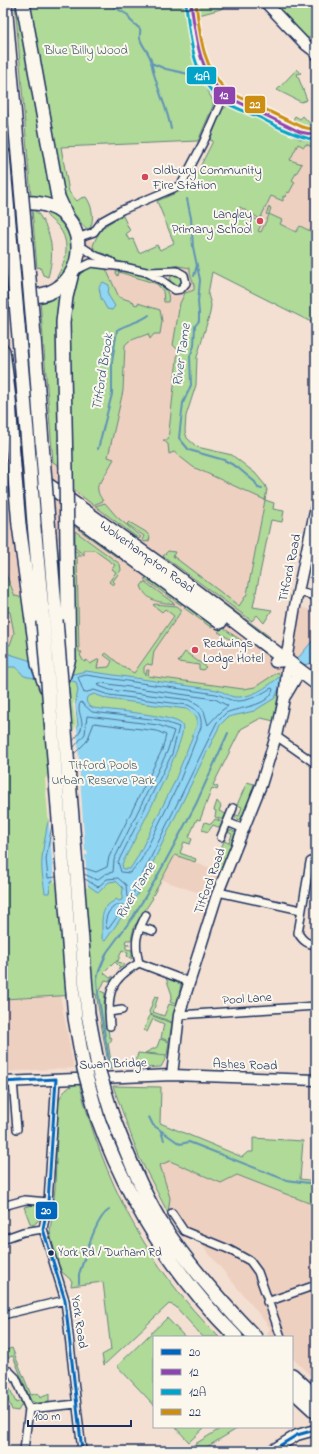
<svg xmlns="http://www.w3.org/2000/svg" width="319" height="1454" viewBox="0 0 319 1454" font-family="'Indie Flower',sans-serif">
<rect width="100%" height="100%" fill="#f3e0d2"/>
<filter id="ink" filterUnits="userSpaceOnUse"><feTurbulence type="fractalNoise" baseFrequency=".025" numOctaves="2"/><feDisplacementMap in="SourceGraphic" scale="8" xChannelSelector="R" yChannelSelector="G"/><feConvolveMatrix kernelMatrix="1 2 1 2 8 2 1 2 1" color-interpolation-filters="sRGB"/></filter>
<g filter="url(#ink)">
<path fill="#eed0c0" d="M300,132L316,135V327L203,186L297,138Z
M77,238L99,242L167,265L190,268V273L195,283L191,307L178,352L168,441L193,467L265,500L247,594L237,609L252,621L244,633L285,651L295,606L316,611V647L300,663L294,657L279,672L280,674L264,696L73,678L71,548L24,516L27,623L3,662V426L62,468L123,391L125,345L129,341L149,334L159,311L120,300L71,277Z
M175,855L225,873L216,899L162,880Z
M60,995L74,1068L3,1072V999Z
M170,1161L221,1183L237,1175L314,1205L316,1202V1381L292,1358V1337H270L267,1334L270,1328L263,1319L196,1238L181,1234L168,1213L169,1198L160,1165Z"/>
<path fill="#afda98" stroke="#65847b" d="M15,3H20L52,200L31,197Z
M27,3H184L196,68L213,101V106L198,141L61,147L69,192L77,201L81,198L86,197C92,205 95,219 90,228L88,229L84,227L69,206L63,189L50,112Z
M197,3H228L221,9L199,15Z
M274,3H316V40L306,37Z
M297,69L301,73L297,74L307,100L301,102L277,90Z
M230,104L300,139L316,143V149L306,144L304,147L298,144L290,160L302,164L292,180L295,182L289,193L287,192L285,197L283,196V201L271,196L260,219L240,207L238,209L262,223L258,231L261,232L269,215L266,214L269,207L271,208L269,214L282,220L280,224L296,232L300,226L316,234L315,324L212,272L208,294L211,305L210,313L197,357L196,385L186,416L185,431L187,438L197,447L232,455L255,473L265,485L267,490L265,500L274,503L273,509L284,511L282,522L271,520L253,607L272,610L264,623L257,615L252,621L163,556L168,551L175,552L173,556L239,606L247,594L265,500L193,467L174,452L169,454L168,444L163,440H168L178,350L173,345L180,303L185,293L194,290C195,281 189,276 190,268L173,265L167,268L149,270L97,255L93,246C98,229 108,222 123,216L130,231L126,234L129,240L133,239L139,253L157,245L160,250L174,243L157,201L190,187L213,141L210,140L222,110Z
M295,116L300,119L303,116L316,130H310L292,122Z
M32,209C36,211 39,214 41,218C53,236 54,256 48,277L43,275L40,267L37,268Z
M45,211C75,226 82,261 54,282C65,264 73,243 57,225C53,221 46,217 45,211Z
M92,266L106,269L119,297L134,302V304L137,305L138,303L160,310L162,321L160,334H154L150,339L148,334L129,341L125,345L123,391L108,457L114,459L101,482H99C96,490 99,495 103,501L93,505L75,491L71,485L67,317L77,278L84,270Z
M117,269C132,269 174,282 168,302H164L163,291L157,284L119,272L118,276L116,273Z
M170 280a6 6 0 1 1 12 0a6 6 0 1 1-12 0Z
M62,292V468L53,462L40,300Z
M105,503L117,517L141,537L139,539L95,506Z
M71,517L122,554L118,558L71,524Z
M129,522L146,532L150,537L149,541L145,542L142,540L144,536L127,524Z
M75,531L120,564L121,570L113,581L115,583L113,585L109,582L116,572L112,569L115,565L94,550H84V555L75,548Z
M71,551H76L82,556H77L79,652H82L80,655L84,662L87,660L90,664L99,659L97,668L109,667L112,661L104,655L106,653L123,667L134,673L174,616L165,609L162,612L153,605L154,604L177,606L182,610L154,651L152,665L147,664L144,667V674H146L147,670H149L148,676L243,689L255,687L278,672L281,677L274,721L261,718L241,729L213,785L218,787L217,790L212,788L200,820L197,819L189,837L192,839L190,844L184,842L180,853L196,859L195,862L175,855L152,897L153,898L134,927L131,940H126L125,943L130,945H126V949L132,950V959L127,956L128,953L122,950L118,961H116L125,965L118,970L120,967L115,962L104,973L110,978L113,976L110,981L105,980L100,991L105,993L104,1005L106,1027H108L109,1037L112,1038L110,1043L108,1042L112,1069H109L96,994L3,999V644L10,645L14,633L10,612L6,611L7,606L4,604L5,600L3,599V567L15,596L24,598L33,659L73,665Z
M163,558L270,637L266,642L163,560Z
M147,578L183,601L181,605L144,579Z
M145,581V582L175,604C159,602 147,602 141,586Z
M187,604L213,621L212,628L184,608Z
M223,628L248,645L247,649L218,632Z
M185,652L206,667L203,670L199,669V665L178,662Z
M247,782L254,784L243,821L235,818L234,814L239,816L242,807L237,805Z
M217,801L221,806L219,811L226,814L223,820L215,817L216,811L214,810Z
M215,819L222,822L220,828L213,825L208,832L202,830L205,822L211,824Z
M231,830L237,833L220,871L213,868L224,841L229,843L232,834L227,832Z
M166,978L181,984L177,1005L170,1002L172,995Z
M155,996L158,997L153,1012L164,1016L169,1004L176,1006L172,1022L150,1014L149,1012Z
M150,1015L172,1023L169,1041L161,1038L164,1024L153,1019L147,1032L144,1030Z
M160,1039L169,1042L167,1055L145,1053L157,1047Z
M138,1053L167,1056L161,1067L144,1068L135,1064Z
M79,1082C102,1178 148,1268 219,1337H203L175,1306L169,1304L104,1365L102,1355L111,1350L103,1282L71,1286L72,1281L62,1272L55,1256L50,1232L55,1189L58,1104C60,1093 69,1086 79,1082Z
M113,1086L161,1087L160,1123L242,1157L248,1152H253V1138L303,1141L300,1179L316,1181L314,1205L237,1175L221,1183L170,1161L160,1165L170,1198L168,1213L139,1157Z
M34,1205C41,1210 41,1216 37,1222L33,1225L30,1223L24,1207Z
M167,1318L185,1337H154V1405L117,1366Z
M12,1348L31,1395L38,1393L40,1398L49,1394V1402L36,1403L31,1401L13,1356L3,1359V1351Z
M10,1389L16,1403L21,1401L22,1404L18,1411L12,1410L5,1392Z
M175,1427H205L189,1442Z
M223,1427H240L200,1451H188L187,1449Z"/>
<path fill="#90d5f2" stroke="#6193b7" fill-rule="evenodd" d="M103,282L109,285L108,295L115,306L112,310L107,309L101,298L99,287Z
M316,636V660L313,663L303,665L282,681L275,698L254,711L228,717L220,725L137,895L105,941L102,939C103,928 99,914 108,905C111,902 114,902 116,899L119,901L122,900L123,888L116,881L109,882L99,892L96,891L85,883L54,880L51,882L49,893H45C44,883 41,872 42,860C42,848 46,837 47,826L78,724L75,706L78,690L76,682L72,681L41,672L38,679L24,676L16,667H6L3,664V652L73,674L86,671L217,690C223,691 228,696 234,697C265,700 299,658 316,636ZM94,694L108,699L187,709L197,717V725L174,783L137,858L130,869H123L122,864C131,846 190,736 182,725C176,715 107,710 93,708C88,705 85,703 87,697Z"/>
<path fill="#f3e0d2" d="M75,699L85,851H87L88,855H85L88,888L74,882H54L46,792L45,779L51,770L59,744L68,738L74,730L76,724L73,705Z"/>
<g fill="none" stroke-linecap="round" stroke-linejoin="round">
<path stroke="#4a7199" stroke-width="1" d="M101,683L215,699L228,706L221,711L208,725L204,711L199,705L190,700L110,690L99,686L98,684Z
M73,741C77,736 82,731 82,724C82,717 76,708 81,702L92,712L159,720L179,727L172,754L118,862L121,872L130,873L141,860L178,785L201,727C202,715 198,710 188,705L109,695L94,690L84,693L78,677L86,675L216,694C222,695 226,699 231,700C244,704 260,695 271,688L273,689C270,707 238,707 226,713C223,715 220,720 217,722L131,898L127,897L126,885L118,878L107,879L98,887L85,879
M74,747L85,734L87,716L158,725L174,731L167,752L114,860L113,872L105,874L97,880L84,874
M74,754L87,741L94,723L157,731L166,735L162,750L109,857L107,867L96,872L84,868
M52,825L46,859L48,878L56,877
M117,905H123L124,907L109,928L107,929C103,920 108,909 117,905Z"/>
<path stroke="#6193b7" stroke-width="2" d="M111,3L114,7L128,15L130,20L140,29C141,32 139,35 140,38C141,45 149,52 151,60C154,84 167,105 171,129
M151,63L166,69L193,75
M196,78L205,85
M187,199L191,218L193,247L200,280L198,302L199,313V321L195,326L194,346L190,356L191,385L183,403L179,438L189,450L224,460L237,467L255,482L258,488L262,489
M194,276L197,265
M98,449L112,394V362L117,330C128,323 139,323 149,315
M110,1067L98,993L97,979L99,971L107,952L133,917L157,877L196,804L228,733
M149,1117L153,1125L180,1144L189,1142L286,1180L316,1184
M161,1132L164,1140
M79,1283V1274C85,1258 95,1218 109,1210"/>
<g stroke="#1b2f5e" stroke-width="10">
<path id="street" d="M77,238L94,232L102,221L122,210L181,185L204,141L224,95
M79,245L96,256L112,262
M74,271L91,263L124,267L146,272L177,271L184,275L186,283L181,289L175,290L161,280L146,272
M298,592L316,596
M276,736L316,764
M227,822L244,829
M221,837L233,808
M316,858L310,862L298,933C303,941 307,944 316,945
M218,892L301,910
M140,927L153,931
M139,963L189,982
M139,963C134,942 136,934 146,915
M109,1012L122,1010
M179,1015L316,1006
M110,1026C107,994 109,980 139,963
M56,1079L48,1202L43,1229L65,1300L82,1451
M13,1081L17,1129
M3,1206L25,1200L48,1202
M172,1213L184,1231L228,1249L250,1261L258,1272L281,1337
M3,1239L23,1232L43,1229
M267,1302L316,1285
M3,1315L65,1300
M9,1371L16,1378L29,1409L24,1450
M29,1409L77,1404"/>
</g>
<g stroke="#1b2f5e" stroke-width="13">
<path id="secondary" d="M191,3C196,36 196,73 224,95L300,132L316,135
M266,3L305,44L314,51L316,55
M275,662L286,661L295,606L316,507
M286,695L296,678
M172,1075L179,1015L217,895L261,785L276,736L284,699L287,671L297,669
M3,1082L172,1075L316,1080
M271,1451L297,1435L315,1430"/>
</g>
<g stroke="#1b2f5e" stroke-width="16">
<path id="highway" d="M5,3L20,177
M23,3L58,197L67,217
M3,154L5,179
M3,204C18,203 34,201 49,206C89,219 87,279 48,293C35,298 17,296 3,296
M33,324L43,456
M18,325L28,444
M3,351L9,399L11,431
M3,453L162,566L316,683
M3,464L39,490
M66,471L63,322L66,297L71,277
M68,511L220,622
M34,523L43,621
M19,525L38,664L46,687
M49,533L56,620
M62,682L69,658L67,545
M112,1115C126,1151 140,1187 160,1221C187,1264 220,1301 255,1337
M98,1119C128,1202 174,1275 236,1337
M292,1375L316,1397
M292,1390L316,1412"/>
</g>
<use href="#street" stroke="#fbf7ec" stroke-width="7"/>
<use href="#secondary" stroke="#fbf7ec" stroke-width="10"/>
<use href="#highway" stroke="#fbf7ec" stroke-width="13"/>
<g stroke="#1b2f5e" stroke-width="16" stroke-linecap="butt">
<path id="highway-bridge" d="M20,177L33,324
M5,179L18,325
M11,431L19,525
M28,444L34,523
M43,456L49,533
M66,471L67,545
M56,620L88,1014L99,1072L112,1115
M43,621L75,1018L84,1069L98,1119"/>
</g>
<use href="#highway-bridge" stroke="#fbf7ec" stroke-width="13"/>
<g stroke="#fbf7ec" stroke-width="6">
<path id="bus-1" d="M3,1082L56,1079L48,1202L43,1229L65,1300L82,1451
M271,1451L297,1435L315,1430"/>
</g>
<g stroke="#fbf7ec" stroke-width="6">
<path id="bus-2" d="M191,3C196,37 198,70 224,95L300,132L316,135"/>
</g>
<g stroke="#fbf7ec" stroke-width="6">
<path id="bus-3" d="M186,4C190,36 192,77 220,99C231,107 247,112 259,117C277,127 295,136 315,140"/>
</g>
<g stroke="#fbf7ec" stroke-width="6">
<path id="bus-4" d="M196,3C200,35 202,67 227,91L302,127L316,130"/>
</g>
<use href="#bus-1" stroke="#0065bd" stroke-width="3"/>
<use href="#bus-2" stroke="#8e44ad" stroke-width="3"/>
<use href="#bus-3" stroke="#01a3c8" stroke-width="3"/>
<use href="#bus-4" stroke="#cb8e13" stroke-width="3"/>
</g>
</g>
<g fill="#d1495b" stroke="#fbf7ec" stroke-width="1.5">
<circle cx="145" cy="177" r="4"/>
<circle cx="260" cy="221" r="4"/>
<circle cx="195" cy="650" r="4"/>
</g>
<circle fill="#1b2f5e" stroke="#fbf7ec" stroke-width="1.5" cx="51" cy="1253" r="3.5"/>
<g text-anchor="middle" dominant-baseline="central" stroke-width="4" stroke-linejoin="round" paint-order="stroke">
<g font-size="12" fill="#1b2f5e" stroke="#fbf7ec" text-anchor="start">
<text x="58" y="1253">York Rd / Durham Rd</text>
</g>
<g font-size="13" fill="#405a6c" stroke="#fbf7ec">
<text x="86" y="50">Blue Billy Wood</text>
<text x="103" y="765">Titford Pools<tspan x="103" dy="15">Urban Reserve Park</tspan></text>
</g>
<g font-size="13" fill="#1b2f5e" stroke="#fbf7ec" text-anchor="start">
<text x="153" y="170">Oldbury Community<tspan x="153" dy="15">Fire Station</tspan></text>
<text x="252" y="214" text-anchor="end">Langley<tspan x="252" dy="15">Primary School</tspan></text>
<text x="203" y="643">Redwings<tspan x="203" dy="15">Lodge Hotel</tspan></text>
</g>
<g font-size="13" fill="#1b2f5e" stroke="#fbf7ec">
<text transform="translate(147 557) rotate(36)">Wolverhampton Road</text>
<text transform="translate(290 568) rotate(-78)">Titford Road</text>
<text transform="translate(210 881) rotate(-70)">Titford Road</text>
<text transform="translate(247 999) rotate(-4)">Pool Lane</text>
<text transform="translate(113 1064) rotate(-2)">Swan Bridge</text>
<text transform="translate(245 1065) rotate(2)">Ashes Road</text>
<text transform="translate(79 1322) rotate(82)">York Road</text>
</g>
<g font-size="14" font-style="italic" fill="#385883" stroke="#fbf7ec">
<text transform="translate(182 355) rotate(-82)">River Tame</text>
<text transform="translate(103 372) rotate(-81)">Titford Brook</text>
<text transform="translate(136 891) rotate(-59)">River Tame</text>
</g>
</g>
<g stroke="#fbf7ec" stroke-width="1.5">
<rect x="186" y="66" width="31" height="19" rx="4" fill="#01a3c8"/>
<rect x="213" y="86" width="23" height="19" rx="4" fill="#8e44ad"/>
<rect x="244" y="95" width="22" height="19" rx="4" fill="#cb8e13"/>
<rect x="35" y="1201" width="23" height="19" rx="4" fill="#0065bd"/>
</g>
<g font-size="11" text-anchor="middle" font-weight="bold" fill="#fff">
<text x="202" y="80">12A</text>
<text x="224" y="99">12</text>
<text x="255" y="108">22</text>
<text x="46" y="1214">20</text>
</g>
<rect width="319" height="1454" fill="none" stroke="#fbf7ec" stroke-width="16"/>
<rect x="8" y="8" width="303" height="1438" fill="none" stroke="#1b2f5e" stroke-width="1.5" filter="url(#ink)"/>
<rect x="153" y="1336" width="140" height="92" fill="#fbf7ec" stroke="#a1a7b3"/>
<rect x="161" y="1349" width="20" height="6" fill="#0065bd" stroke="#a1a7b3"/>
<text x="189" y="1356" font-size="12" fill="#1b2f5e">20</text>
<rect x="161" y="1369" width="20" height="6" fill="#8e44ad" stroke="#a1a7b3"/>
<text x="189" y="1376" font-size="12" fill="#1b2f5e">12</text>
<rect x="161" y="1389" width="20" height="6" fill="#01a3c8" stroke="#a1a7b3"/>
<text x="189" y="1396" font-size="12" fill="#1b2f5e">12A</text>
<rect x="161" y="1409" width="20" height="6" fill="#cb8e13" stroke="#a1a7b3"/>
<text x="189" y="1416" font-size="12" fill="#1b2f5e">22</text>
<path d="M28 1420v6h103v-6" fill="none" stroke="#1b2f5e" stroke-width="2"/>
<text x="34" y="1420" font-size="12" fill="#1b2f5e" stroke="#fbf7ec" stroke-width="3" paint-order="stroke">100 m</text>
</svg>
